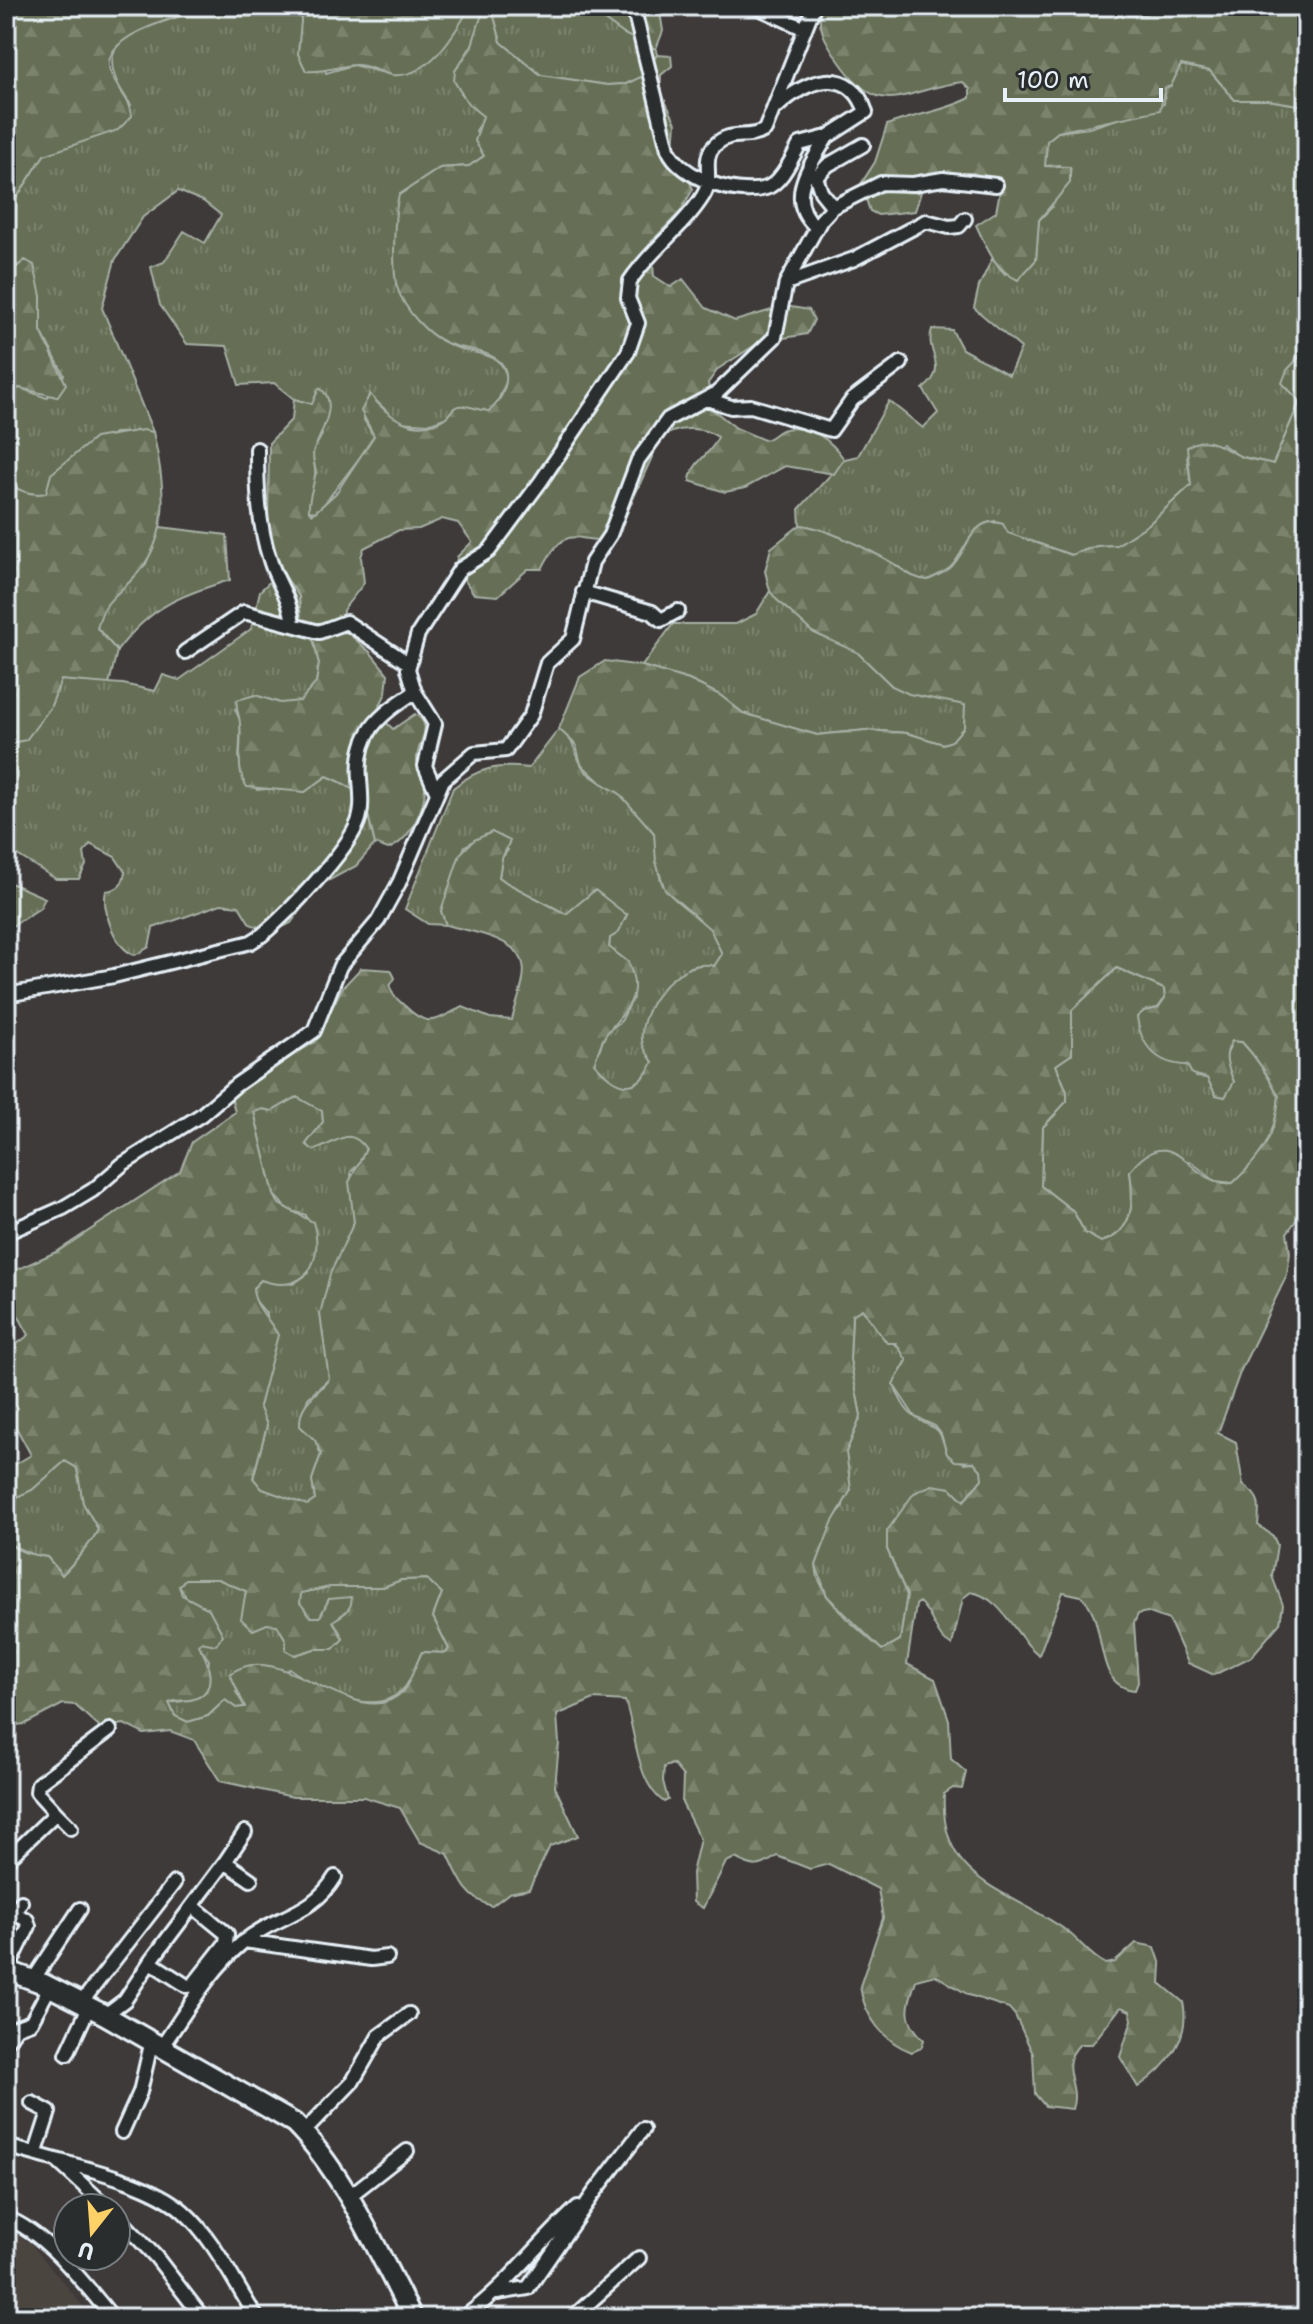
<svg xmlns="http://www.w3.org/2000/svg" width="1313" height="2324" viewBox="0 0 1313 2324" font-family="'Shantell Sans',sans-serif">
<defs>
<pattern id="grass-tufts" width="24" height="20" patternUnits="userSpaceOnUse" patternTransform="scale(2)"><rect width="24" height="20" fill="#666e54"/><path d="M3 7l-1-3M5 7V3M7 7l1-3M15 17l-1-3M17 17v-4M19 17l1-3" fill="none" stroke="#7c836d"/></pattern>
<pattern id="forest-firs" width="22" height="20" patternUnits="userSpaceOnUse" patternTransform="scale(2)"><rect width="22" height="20" fill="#666e54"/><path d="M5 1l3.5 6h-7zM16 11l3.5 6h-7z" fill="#7c836d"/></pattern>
</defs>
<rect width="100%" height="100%" fill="#3e3a39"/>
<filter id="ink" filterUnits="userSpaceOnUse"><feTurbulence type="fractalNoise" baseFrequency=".0125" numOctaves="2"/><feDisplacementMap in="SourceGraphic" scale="16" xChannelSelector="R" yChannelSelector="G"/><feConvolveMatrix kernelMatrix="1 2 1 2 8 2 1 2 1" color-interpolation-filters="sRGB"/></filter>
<g filter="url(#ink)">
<path fill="#4c4441" d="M6,2226L31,2244L93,2318H6Z"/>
<path fill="url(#grass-tufts)" stroke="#a7b0a6" stroke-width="2" d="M207,6H350L349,10L330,16L312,9L326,73L353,65L388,74L469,9L468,6H585L624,34L656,49L657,55L641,78L626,84L607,85L541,75L501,42L493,13L455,71C454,90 469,105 484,116L476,131L485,155L469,166L440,168L399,195L396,285C411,302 428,330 447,343C468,358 503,346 507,380L496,405L489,411C471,412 459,398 447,417L428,424L398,422L369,394L364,420L374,436L370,444L318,512L309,511L308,496L316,473L312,453L322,435L312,404L294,399L274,383L239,385L227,346L187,344L160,305L151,267L164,262L184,231L205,243L221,215L203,201L178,191L143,217L115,260L102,308L153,432L114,433L47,493C32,496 13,491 6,477V390L20,388L47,398L64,375L41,331V296L17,265L13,273L6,276V206L14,202L44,155L79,141L131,105C75,30 155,30 207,6Z
M1098,6H1163C1147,19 1123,15 1104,13Z
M1181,65L1210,71L1235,100H1268L1305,106L1307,92V349L1296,358L1286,387L1300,401L1273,464L1239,456L1222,444L1187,457L1191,485L1149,524L1117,545L1097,546L1071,555L1008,533L995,521C968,526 967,550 951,567C945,573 935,576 928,580C913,579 906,572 894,564C872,551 824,527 800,525L799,509L845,459L858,456L889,401L923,428L938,413L923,389C951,367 924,353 932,329L952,330L962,349L1009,375L1021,348L974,308L979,286L992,259L1005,274L1036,260L1039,220L1052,207L1059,165L1045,166L1046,141L1058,132L1089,128L1164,104L1165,88Z
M160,527L227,535L230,580C180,595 150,607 117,651L97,628L103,606L146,564Z
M283,569L299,596L301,619L314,642L319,664L316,683L305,699L296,703H280L255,695L235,709L241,722L239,759L257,790L276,788L305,792L327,776C368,792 365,804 375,844L356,866L318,886L291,923L273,932L250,924L239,906L221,904L153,928L149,947L135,955C115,949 101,909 106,891C119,889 123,885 125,872L115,857L90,844L84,853L86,865L79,879H56L6,848V744L50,708L61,680L123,684L155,691L163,675L179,680L251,629L260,591Z
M770,591L812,632L857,652L892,686L966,705L964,727L953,741L943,744L907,733L866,730L817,735L743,713L720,695L689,680L642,666L673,624H736L756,614Z
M559,729C578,745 571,745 581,764C588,779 608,784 620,794C631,803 644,819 653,831C664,848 652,872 666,890C685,913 717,922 722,954L714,967C671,953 658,1014 643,1044L653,1062C636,1097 616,1089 594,1063L606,1033L621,1021L633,998L628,963L609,948L610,938L618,933L627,914H566L507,883L499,877L502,858L508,850L492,832L465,846L441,911L446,925L428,924L405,909L453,788C477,768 498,764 529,768Z
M6,881L45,898L40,908L6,930Z
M1117,968L1164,989L1165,998L1158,1008L1144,1011L1196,1077L1207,1078L1216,1095L1234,1082L1225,1059L1232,1041L1242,1042C1258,1059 1269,1077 1279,1096C1276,1136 1262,1156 1233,1183L1215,1181L1190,1161L1130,1171C1134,1200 1135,1233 1101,1242L1085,1233L1073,1211L1041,1186L1043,1127L1056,1114L1067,1092L1056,1065L1072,1054V1010Z
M297,1097L322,1111L323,1122L306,1144L313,1149C335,1146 348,1123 366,1148L364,1158L351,1172L354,1222L327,1355L329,1379L308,1398L300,1426L315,1440L321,1454L312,1480L315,1500L307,1506L262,1489L253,1479L267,1425L259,1407L263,1389L266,1313L253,1298V1288L261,1280L293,1284L309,1273L306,1215L288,1210L274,1195L254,1112L263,1109L272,1111Z
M862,1309L879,1333L903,1350L907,1360L894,1384C897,1394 905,1411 915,1417C938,1434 937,1420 947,1453L964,1463L974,1462L982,1470V1479L964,1502L887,1549L907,1595L900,1640L882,1650L827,1596L816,1565L833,1518L843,1507L846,1452L861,1416L850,1360L852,1315Z
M65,1461L77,1468L83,1503L98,1529C96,1538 71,1566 62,1575L47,1557L33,1555L9,1544L6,1502L32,1490Z
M185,1579H218L246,1591L242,1619L277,1625L295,1655L314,1649H333L343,1638L333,1620L348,1610L329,1599L320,1617H311L299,1603L301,1593L330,1587H383L401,1580L427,1579L442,1593L433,1617L449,1649L446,1653L422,1652C416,1664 411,1683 401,1691C373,1719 315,1688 290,1669L236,1692L245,1707L236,1708L225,1700L208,1716L188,1722L175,1716L169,1703L183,1701L208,1669L209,1660L198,1645L209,1609L189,1601L179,1586Z"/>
<path fill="url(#forest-firs)" stroke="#a7b0a6" stroke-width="2" fill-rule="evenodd" d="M6,6H207C183,17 99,33 110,71C115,88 131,99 132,116L118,130L44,155L14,202L6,206Z
M350,6H468L469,9C453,36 428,79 392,75C379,73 368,64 355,65C337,66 324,73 306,71L298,54L302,10C322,8 326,17 349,10Z
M585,6H659L663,31L656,49L624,34Z
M821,6H1097L1104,13C1123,15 1147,19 1163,6H1307L1305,106L1268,100H1235L1210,71L1181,65L1171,86L1165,88L1160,110L1058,132L1047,141L1045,166L1070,167V183L1039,220L1036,260L1018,280C994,269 987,248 976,225L996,212L1001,185L973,173L926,176L915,211L878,215L870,211L861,184L875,162L887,125C915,114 943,112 970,98V89L963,82C901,89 882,125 837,58C826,42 816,26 821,6Z
M483,11L493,13L501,42L541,75L607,85L626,84L641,77L657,55L671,56L672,66L661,75L660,91L676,123L674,147L693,189L680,212L651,242L654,276L671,287L683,279L706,308L735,321L785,306L809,310L814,320L807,334L760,342L718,369L708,383L712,409L736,428L764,440C773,438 777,430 785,429C811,425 830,439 844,459L834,474L785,466L745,488L725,492L690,481C691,462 712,454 718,437C702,426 675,426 660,439L618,533C584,556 571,510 542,569H528L498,596L474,594L456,567L457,557L472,542L458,523L442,519L419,529L399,530L364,548L361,557L364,583L343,610L342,628L370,652L388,674L386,693L376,713L393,729L415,714C435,727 418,740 417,758C416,768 424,778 425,788C425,809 409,842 388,849L375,844C365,804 368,792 327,776L305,792L247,787C234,768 243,746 240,724C240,715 235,710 237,700L255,695L280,703L300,701L316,683L319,664L314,642L301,619L299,596L273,559L268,527L269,443L292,419L294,399L312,404L319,388C341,400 320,434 314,450C311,458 316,466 315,474C314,488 308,496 309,511L313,514L336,493L374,436L361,411L370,394C387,417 416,437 445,418C451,414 451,407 459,406C468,404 479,411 489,411C502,401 513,377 501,363C489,350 465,350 449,344C427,336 404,309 397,287C392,269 394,213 399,195L440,168L469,166L484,156L475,141L483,116L469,105L454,81L455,71L471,48Z
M25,260L34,265L41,296V331L66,384L57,397L20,388L6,390V276Z
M1307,349V1205L1287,1233L1290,1253L1287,1275L1241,1370L1218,1433L1236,1442L1243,1485C1261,1497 1260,1504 1258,1525L1273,1536L1277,1545L1272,1576L1283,1605L1280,1623L1251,1657L1214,1675L1188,1663L1169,1620L1147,1612L1138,1614L1134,1623L1138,1682L1135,1690C1090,1686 1110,1620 1081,1596L1063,1592L1039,1655C1014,1637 1004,1598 971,1592L963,1598L952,1645C936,1640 933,1613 919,1602L916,1605L907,1664L935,1679L949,1720L951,1759L966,1772L962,1789L953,1788L944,1794C939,1881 1004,1887 1064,1929C1079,1939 1089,1956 1106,1964L1115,1962L1136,1943L1155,1947L1161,1965L1160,1983L1183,2002C1191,2038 1167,2067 1138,2087L1120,2057L1132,2020L1130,2011L1121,2007L1092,2044H1080C1056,2068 1081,2083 1072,2109L1045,2106L1035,2094L1033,2054L1015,2015L1009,2008L969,1995L935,1975L916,1980C907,2008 902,2018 924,2040L921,2048L912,2052C884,2042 864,2016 860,1986L883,1918L878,1889L829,1864L810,1869L777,1856C759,1869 754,1868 735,1858L726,1862L703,1908L693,1902L692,1873L700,1839L682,1803L683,1776L673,1764L664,1767L663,1781L668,1800L664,1802C636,1783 636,1732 625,1701L594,1699L557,1715L559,1743L555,1787L578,1836L550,1846L529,1889L509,1893L492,1906C466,1899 458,1876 448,1854L420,1842L400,1808L364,1797H293L220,1781L194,1740L170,1731L144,1734L124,1724L100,1728L75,1705L63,1704L25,1724L6,1726V1539C13,1552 34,1555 47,1557L62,1575C71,1566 96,1538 98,1529L83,1503L77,1468L65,1461L32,1490L6,1502V1470L31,1455L6,1409V1352L29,1335L14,1308V1271L58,1251L180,1171L192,1142L235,1112L231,1097L247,1082L315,1042L342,988L361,968L391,970L395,978L390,986C392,996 397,999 405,1006C429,1030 436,1019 463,1007L490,1018L512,1020C515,1005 527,979 523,964C517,937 467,931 446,925L441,911L460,854L474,840L492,832L510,841L502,858L499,877L507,883L566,914L595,890L627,915L618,933L610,938L609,947L628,962C644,997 626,1009 607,1033C601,1040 598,1054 594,1063C616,1088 636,1097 653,1062C650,1057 645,1051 643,1045C634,1013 677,956 714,966L722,954L710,929L665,890L656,862L654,833L619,793L601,783L581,764L576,745L559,729L580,677L605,661L642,666L689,680L720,695L743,713L817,735L866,730L907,733L943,744L952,741L964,727L965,705L909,694L892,686L857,652L812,632L776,599L770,591L765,571L771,548L800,525C824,527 872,551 894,564C906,572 913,579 928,580C935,577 944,573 950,568C968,552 972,513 1003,524L1008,533L1071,555L1097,546L1117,545L1149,524L1191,485L1187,447C1208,433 1221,448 1240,456C1250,460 1262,461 1273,464L1300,401L1282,383L1287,370ZM1117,968L1164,989L1165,998L1158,1008L1144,1011L1137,1017C1140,1046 1158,1065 1187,1065L1192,1074L1207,1078L1216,1095L1225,1097L1234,1082C1228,1066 1222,1057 1232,1041L1242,1042C1258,1059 1269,1077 1279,1096C1276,1136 1262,1156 1233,1183C1191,1190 1175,1114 1130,1171C1134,1199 1135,1233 1101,1242L1085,1233L1073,1211L1041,1186L1043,1127L1067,1101V1092L1056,1065L1072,1054V1010ZM297,1097L322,1111L323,1122L306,1144L313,1150C335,1146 348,1123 366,1149L349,1182L354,1222L330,1274L320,1314L329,1379C317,1396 299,1401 300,1426L315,1440L321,1454L312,1480L315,1500L307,1505L262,1489L253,1478L267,1425L259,1406L278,1335C270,1320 253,1305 253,1288L261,1280C305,1296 325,1261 313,1222L279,1204L274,1195L254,1112L263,1109L272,1111ZM862,1309L887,1343H896L907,1361L893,1384L915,1417L935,1426L941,1434L947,1454L955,1461L974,1462L981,1470L982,1479L964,1501L951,1488L932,1485L914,1493L887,1531V1549L907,1595L900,1640L882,1650L846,1618L827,1596L818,1578L816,1565L832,1523L851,1490L846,1452L861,1416L850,1360L852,1315ZM185,1579H218L246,1591L241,1619L253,1630L267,1624L277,1625L286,1640V1650L295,1655L314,1649H333L343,1639L333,1621C342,1615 354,1609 351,1597L329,1599L320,1617H311L300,1603L301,1593L330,1587H383L401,1580L427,1579L442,1593L433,1617L449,1649L446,1653L422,1652C416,1663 411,1681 403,1691C359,1738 280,1634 230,1674L245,1707L236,1708L225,1700L208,1716L188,1722L175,1716L169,1703C176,1699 185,1702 194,1699C219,1691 209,1660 198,1645L201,1642L216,1645L223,1635L209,1609L182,1595L179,1586Z
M143,430L153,432C164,480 173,534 136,575C117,597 105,597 97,628L117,651L109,684L61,680L50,708L26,740L6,744V477C13,491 32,496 46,493L51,474L95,438Z"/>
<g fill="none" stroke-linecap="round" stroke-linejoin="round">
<g stroke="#e8f1f8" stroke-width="18">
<path id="minor" d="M633,6L668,149C680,178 736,197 766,188C782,183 792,157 800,144L827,137L866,112C850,64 806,79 777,107
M755,6L805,29
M833,207L821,192L816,177L828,165L863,145
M816,227C784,199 810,166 827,137
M786,283L854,259L926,221L949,227L959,226L965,219
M707,399L731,407L751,406L831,430L852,400L901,363
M257,449C257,487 258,524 270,560C278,586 289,594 293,623
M583,592L652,612L661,620L678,611
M185,652L244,612L319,632L346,622L408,663
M436,791L425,766L435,724L415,692L408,669L418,634L460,569L489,551L541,481L628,352L638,323L628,298L630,281C650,250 683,228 703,196C715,177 700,160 715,145C731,129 747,141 765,130L814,6
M6,995L114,976L251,942L262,935C288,913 346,853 358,822C363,809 361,793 360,779C356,733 378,716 415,692
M6,1233L63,1208L93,1190L123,1164L201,1115L236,1085L314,1031L340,966L378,921L399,883L443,780L474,753L506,750L531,715L547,663L573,639L592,562L610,535L638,460L668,419L717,393L775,337L786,283L821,220L833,207L881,183L913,184L943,179L996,185
M56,1813L71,1828
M6,1861L56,1813L37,1792L38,1784L110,1730
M225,1862L245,1832
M244,1941L371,1959L387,1957
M150,1962L225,1862L251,1880
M7,1971L29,1926L27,1920L14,1913L21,1902
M33,1980L80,1909
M81,2003L174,1883
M105,2015L125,2000L150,1962L187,1986L193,1985L226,1943L227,1934L194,1907
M6,2042L17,2027L31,2022L50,1987
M162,2046C186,2012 210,1970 242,1943C275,1915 312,1916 335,1877
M67,2054L89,2007
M32,2103L49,2112L36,2152
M122,2132L140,2092L152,2040
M304,2132L353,2081L379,2036L409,2014
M6,2146L56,2160L108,2208
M56,2160C93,2170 154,2185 183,2211C214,2238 234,2283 257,2318
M347,2198L407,2151
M116,2215L156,2257L203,2318
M6,2218C46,2232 86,2286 113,2318
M497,2293L528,2288L594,2193L643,2129
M463,2318C507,2287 538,2243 578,2207
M572,2318L639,2258"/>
</g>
<g stroke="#e8f1f8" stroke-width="24">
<path id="secondary" d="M6,1970L44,1984L105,2015L294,2123C346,2175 378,2254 413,2318"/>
</g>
<use href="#minor" stroke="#2a2d2e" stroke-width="12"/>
<use href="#secondary" stroke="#2a2d2e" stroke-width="18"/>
</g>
</g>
<rect width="1313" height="2324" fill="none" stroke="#2a2d2e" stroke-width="32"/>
<rect x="16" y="16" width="1281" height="2292" fill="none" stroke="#e8f1f8" stroke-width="3" filter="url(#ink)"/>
<g transform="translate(92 2232) rotate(197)"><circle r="38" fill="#2a2d2e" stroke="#767b7f" stroke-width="2"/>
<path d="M0-6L14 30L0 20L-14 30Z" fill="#ffd166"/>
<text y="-12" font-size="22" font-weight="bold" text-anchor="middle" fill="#e8f1f8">U</text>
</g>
<path d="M1005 88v12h156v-12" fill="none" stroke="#e8f1f8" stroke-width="4"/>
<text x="1017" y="88" font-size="24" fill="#e8f1f8" stroke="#2a2d2e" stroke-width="6" paint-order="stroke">100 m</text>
</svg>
